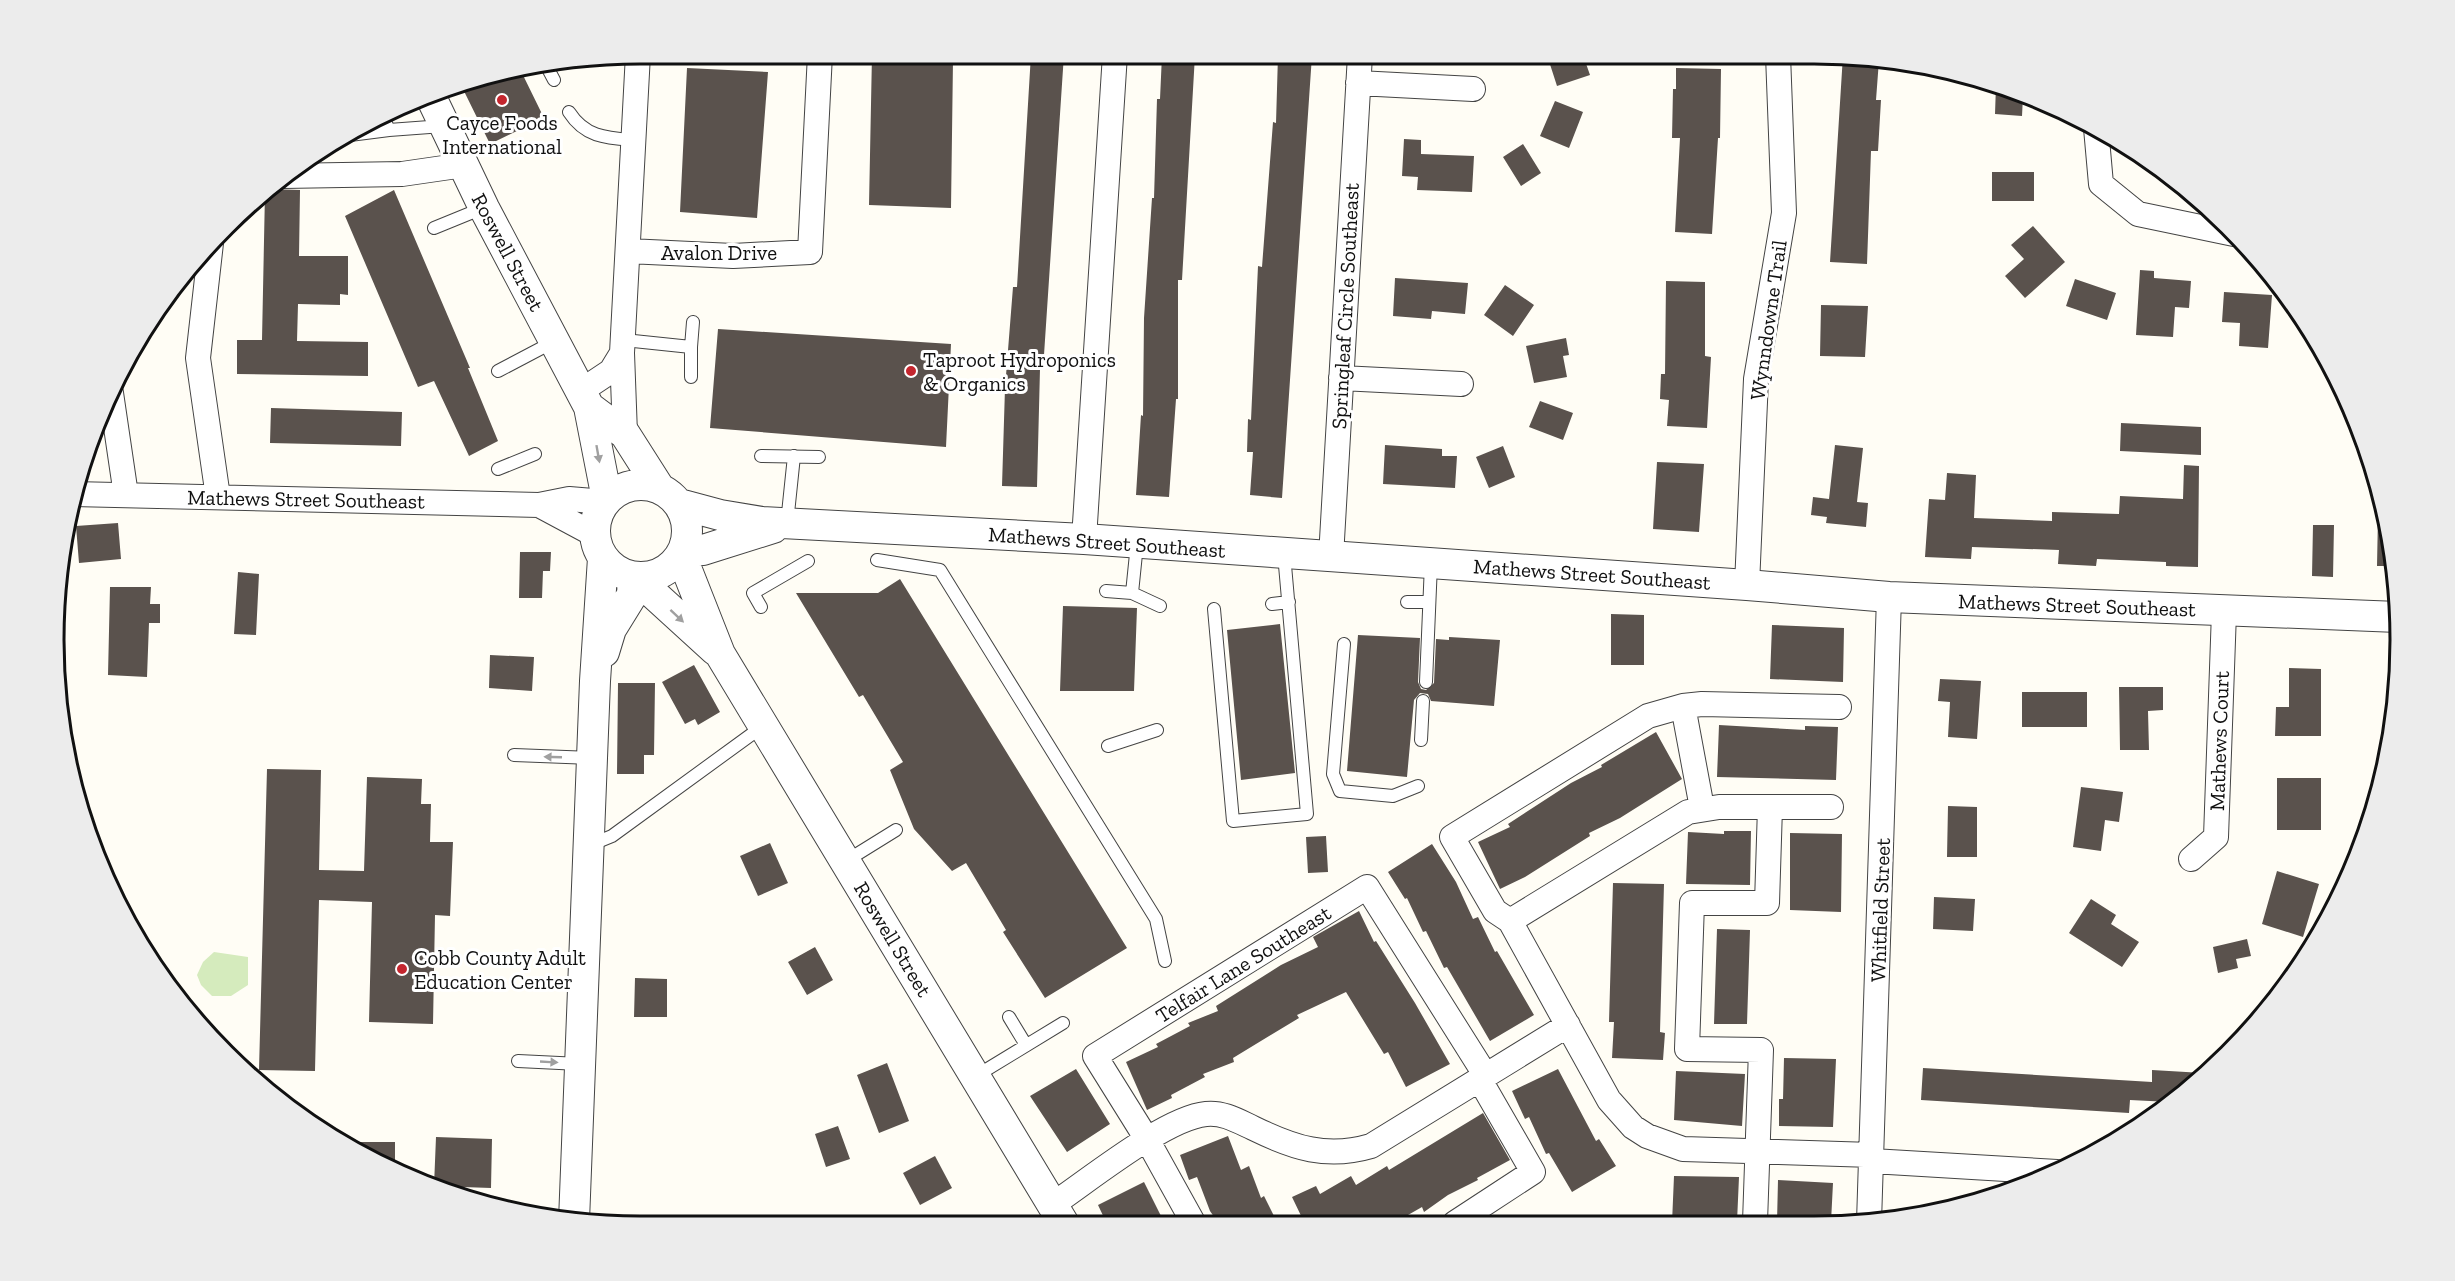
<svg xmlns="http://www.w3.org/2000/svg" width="2455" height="1281" viewBox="0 0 2455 1281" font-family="'Zilla Slab',serif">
<rect width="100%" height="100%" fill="#fffdf5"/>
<path fill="#d5ebbd" d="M214,952L248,957V985L231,996H212L201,985L197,975L203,962Z"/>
<path fill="#5a524d" d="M872,54L953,60L951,208L869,205Z
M1031,54H1064L1043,370L1040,369L1037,487L1002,486L1005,388L1013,287H1017Z
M1162,55H1195L1182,280H1178V399H1176L1169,497L1136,495L1141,415L1143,416L1144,318L1152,198H1154L1157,99H1160Z
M1278,55H1312L1282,498L1250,495L1253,452H1247L1248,419L1251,420L1258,266L1262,267L1273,122L1276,123Z
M1547,55H1583L1590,75L1557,86Z
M1843,55L1879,60L1876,100H1881L1878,151H1871L1867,264L1830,262Z
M519,67L544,118L490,144L460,83Z
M687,68L768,72L757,218L680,212Z
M1676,68L1721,69L1720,138H1718L1712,234L1675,232L1680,138H1672L1673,89H1676Z
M1996,85L2023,96L2022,116L1995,114Z
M1555,101L1583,112L1569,148L1540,136Z
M1404,139L1421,140V154L1474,156L1472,192L1417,190L1418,177L1402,176Z
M1523,144L1541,173L1521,186L1503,157Z
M1992,172H2034V201H1992Z
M269,189L300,190L299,256H348V295L340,294V305L298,304L297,341L368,342V376L237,374V340H262L265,192Z
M394,190L470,368H468L498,441L469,456L434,381L418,387L345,216Z
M2033,226L2065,262L2025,298L2005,276L2024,259L2011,245Z
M2140,270L2154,271V278L2191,281L2189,308L2175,307L2173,337L2136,335Z
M1395,278L1468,283L1465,314L1432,311L1431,319L1393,316Z
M2075,279L2116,293L2107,320L2066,306Z
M1666,281L1705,282V356L1711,357L1707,428L1667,426L1669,400L1660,399L1661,374H1665Z
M1505,285L1534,305L1513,336L1484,315Z
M2224,292L2272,295L2268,348L2239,346L2240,323L2222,322Z
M1821,305L1868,306L1865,357L1820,356Z
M718,329L951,344L946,447L710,428Z
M1566,338L1569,355L1563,356L1567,377L1534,383L1526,346Z
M1540,401L1573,413L1563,440L1529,427Z
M271,408L402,412L401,446L270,443Z
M2121,423L2201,427V455L2120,451Z
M1385,445L1442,449V456H1457L1455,488L1383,484Z
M1835,445L1863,448L1857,502L1868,503L1866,527L1826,523L1827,517L1811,515L1813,497L1829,499Z
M1503,446L1515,477L1489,488L1476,457Z
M1657,462L1704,464L1699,532L1653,529Z
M2184,465L2199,466L2198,567L2166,566V562L2097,559L2096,566L2058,564L2059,550L1972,547L1971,559L1925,557L1929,499L1945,500L1947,473L1976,475L1974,518L2052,521V512L2119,514L2120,496L2183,499Z
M2378,515H2384L2396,566H2377Z
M118,523L121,559L79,563L76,526Z
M2313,525H2334L2333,577L2312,576Z
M520,552H551L550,571H543L542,598H519Z
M238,572L259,574L256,635L234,634Z
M900,579L1127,948L1045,998L1003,932L1006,930L966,863L952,871L914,829L890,770L903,762L863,695L859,697L796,593H878Z
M110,587H151L150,604H160V623H149L147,677L108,675Z
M1063,606L1137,608L1134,691H1060Z
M1611,614L1644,615V665H1611Z
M1280,624L1295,773L1241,780L1227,630Z
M1772,625L1844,628L1843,682L1770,679Z
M1358,635L1420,638L1418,682L1421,689L1426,690L1434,683L1436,639L1449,640V637L1500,640L1494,706L1431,701L1428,694L1420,693L1414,700L1407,777L1347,771Z
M490,655L534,657L532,691L489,688Z
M694,665L720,712L698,725L695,719L685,724L662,682Z
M2289,668L2321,669V736H2275L2276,707H2289Z
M1940,679L1981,681L1977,739L1948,737L1950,702L1938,701Z
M618,683H655L654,755H644V774H617Z
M2119,687H2163V710L2148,711L2149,750H2120Z
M2022,692H2087V727H2022Z
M1719,725L1805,730V726L1838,727L1836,780L1717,777Z
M1656,732L1682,779L1620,818L1589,833L1590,836L1525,877L1500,889L1478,842L1510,827L1508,824L1571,783L1602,767L1601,765Z
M267,769L321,770L319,870L364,871L367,777L422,779L421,804H431L430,842H453L450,916L435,915L433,1024L369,1022L372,902L319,900L315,1071L259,1070Z
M2277,778H2321V830H2277Z
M2081,787L2123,792L2119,822L2105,820L2101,851L2073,847Z
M1948,806L1977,807V857H1947Z
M1724,831H1751L1750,885L1686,884L1688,832L1724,834Z
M1790,833L1842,834L1841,912L1790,910Z
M1326,836L1328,872L1308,873L1306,837Z
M770,843L788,883L758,896L740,856Z
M1432,844L1456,882L1473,919L1478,917L1495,952L1497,951L1534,1015L1490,1041L1447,967L1444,968L1426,931L1423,932L1407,898L1405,899L1388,872Z
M2277,871L2319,884L2303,937L2262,924Z
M1613,883L1664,884L1660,1032L1665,1033L1663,1060L1612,1058L1614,1022H1609Z
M1934,897L1975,899L1973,931L1933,929Z
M2091,899L2116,915L2111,924L2139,942L2122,967L2069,933Z
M1359,911L1374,942L1376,941L1415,1003L1450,1064L1406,1087L1388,1052L1384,1054L1346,992L1297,1015L1299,1018L1233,1058L1234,1062L1203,1074L1205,1077L1171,1095L1172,1098L1147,1110L1126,1062L1158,1047L1156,1044L1190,1026L1188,1023L1218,1011L1216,1006L1281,965L1318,947L1313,937Z
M1717,929L1750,930L1747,1024H1714Z
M2247,939L2251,956L2236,959L2238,968L2218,973L2213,947Z
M815,947L833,980L807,995L788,962Z
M635,978L667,979V1017H634Z
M1784,1058L1836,1059L1833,1127L1779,1126V1099H1783Z
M887,1063L909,1121L879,1133L857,1075Z
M1923,1068L2152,1082V1070L2203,1073L2170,1102L2130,1100L2129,1113L1921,1100Z
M1076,1069L1110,1124L1067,1152L1030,1096Z
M1558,1069L1596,1141L1599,1139L1616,1166L1572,1192L1549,1153L1546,1154L1529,1117L1525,1119L1512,1091Z
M1676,1071L1745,1074L1742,1126L1674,1120Z
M1483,1113L1510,1160L1477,1178L1478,1180L1448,1195L1424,1212L1422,1207L1394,1223H1390L1386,1217L1374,1223L1305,1224L1292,1197L1316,1186L1320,1194L1351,1176L1356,1185L1387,1166L1389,1170Z
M838,1126L850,1159L826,1167L815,1134Z
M1228,1136L1241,1170L1249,1166L1261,1198L1264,1196L1278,1224H1219L1210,1211L1197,1177L1189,1180L1180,1155Z
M436,1137L492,1139L491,1188L434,1186Z
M342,1142H395V1172L381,1166Z
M935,1156L952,1188L920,1205L903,1173Z
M1674,1176L1739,1177L1737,1222L1672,1223Z
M1778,1180L1833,1183L1831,1222H1777Z
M1144,1182L1165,1224H1107L1098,1205Z"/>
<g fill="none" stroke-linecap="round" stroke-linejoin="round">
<g stroke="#444" stroke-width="14">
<path id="service" d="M545,63L554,80
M569,112C585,137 606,138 633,140
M383,117L389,130L443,126
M342,136L389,130
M434,228L483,208
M624,340L691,347V377
M691,347L693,322
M498,371L555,341
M761,456L819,457
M498,469L535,454
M787,523L794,456
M877,560L940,570L1156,919L1165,961
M1106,591L1132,593L1160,606
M1132,593L1137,544
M1407,602H1429
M1272,604L1289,602
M761,607L753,593L808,561
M1214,609L1233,821L1307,814L1284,554
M1344,644L1333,774L1340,791L1393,796L1418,786
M1426,682L1431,564
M1421,740L1423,701
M1108,746L1157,730
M514,755L592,758
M590,845L612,836L763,726
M846,861L896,830
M1009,1017L1026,1045
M518,1061L580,1064
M976,1076L1063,1023"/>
</g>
<g stroke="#444" stroke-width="26">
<path id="minor" d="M1358,83L1473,89
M2096,128L2101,184L2138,214L2234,234
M283,176L402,174L464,165
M211,243L198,358L218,497
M628,251L733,256L810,252L820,54
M1341,378L1461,384
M581,391L611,371L622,353
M111,393L126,495
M625,434L622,353L638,54
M73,494L539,505L569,499L605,502
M539,505L595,535
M1084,539L1115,54
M1331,557L1360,55
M1747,585L1756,379L1784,213L1778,55
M1683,706L1702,808
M1831,807H1719L1688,812L1510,921L1609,1100L1633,1127L1647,1136L1683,1149L1872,1155
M2191,859L2216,837L2224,612
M1510,921L1495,911L1452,837L1648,716L1683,706L1702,704L1839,707
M1872,1161L2057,1172
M1052,1205C1088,1181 1165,1118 1206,1114C1223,1112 1238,1121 1253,1128C1294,1148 1327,1159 1371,1146L1568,1025
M1755,1222L1761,1050L1687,1049L1692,903H1767L1770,807
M1869,1222L1889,597
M1455,1223L1533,1172L1480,1080
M1194,1224L1148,1141L1095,1056L1367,887L1486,1076"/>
</g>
<g stroke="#444" stroke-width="32">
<path id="tertiary" d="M430,95L484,208L589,407L607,499
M589,407L625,434L660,489
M595 531a46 46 0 1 1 92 0a46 46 0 1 1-92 0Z
M679,504L720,515L762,522L1084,539L1747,585L1889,597L2398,617
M683,551L703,550L773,528
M681,555L720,654L1064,1224
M635,577L715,650
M604,652L611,629L632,595L633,577
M574,1221L595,681L603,558"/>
</g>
<use href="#service" stroke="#fff" stroke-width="12"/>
<use href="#minor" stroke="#fff" stroke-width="24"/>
<use href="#tertiary" stroke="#fff" stroke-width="30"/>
</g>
<defs><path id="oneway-solid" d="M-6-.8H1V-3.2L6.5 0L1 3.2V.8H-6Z" transform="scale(1.5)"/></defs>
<g fill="#a0a0a0">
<use href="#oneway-solid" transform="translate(598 454) rotate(80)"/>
<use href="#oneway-solid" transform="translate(677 616) rotate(43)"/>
<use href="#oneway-solid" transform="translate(553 757) rotate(-178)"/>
<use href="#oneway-solid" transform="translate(549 1062) rotate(3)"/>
</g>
<g fill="#c4262e" stroke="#fff" stroke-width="2">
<circle cx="502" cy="100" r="6"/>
<circle cx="911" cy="371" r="6"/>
<circle cx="402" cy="969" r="6"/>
</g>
<g text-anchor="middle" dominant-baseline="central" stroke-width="6" stroke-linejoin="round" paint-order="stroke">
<g font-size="21" fill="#111" stroke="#fff" text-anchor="start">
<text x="502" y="122" text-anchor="middle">Cayce Foods<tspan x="502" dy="24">International</tspan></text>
<text x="923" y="359">Taproot Hydroponics<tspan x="923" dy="24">&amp; Organics</tspan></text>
<text x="414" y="957">Cobb County Adult<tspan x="414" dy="24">Education Center</tspan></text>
</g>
<g font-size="21" fill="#111" stroke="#fff">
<text transform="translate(508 252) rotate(62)">Roswell Street</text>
<text x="719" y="252">Avalon Drive</text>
<text transform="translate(1345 306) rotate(-87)">Springleaf Circle Southeast</text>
<text transform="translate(1768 320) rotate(-82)">Wynndowne Trail</text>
<text transform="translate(306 499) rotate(1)">Mathews Street Southeast</text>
<text transform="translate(1107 542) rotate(4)">Mathews Street Southeast</text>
<text transform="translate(1592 574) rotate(4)">Mathews Street Southeast</text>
<text transform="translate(2077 605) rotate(2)">Mathews Street Southeast</text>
<text transform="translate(2219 741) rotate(-88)">Mathews Court</text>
<text transform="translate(1880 910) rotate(-88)">Whitfield Street</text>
<text transform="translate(893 939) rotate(59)">Roswell Street</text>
<text transform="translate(1243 964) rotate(-32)">Telfair Lane Southeast</text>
</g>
</g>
<path d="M0 0H2455V1281H0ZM640 64H1814A576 576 0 0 1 2390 640V640A576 576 0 0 1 1814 1216H640A576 576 0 0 1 64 640V640A576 576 0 0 1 640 64Z" fill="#ececec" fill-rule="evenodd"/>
<path fill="none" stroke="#111" stroke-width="3" d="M640 64H1814A576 576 0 0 1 2390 640V640A576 576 0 0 1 1814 1216H640A576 576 0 0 1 64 640V640A576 576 0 0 1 640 64Z"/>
</svg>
